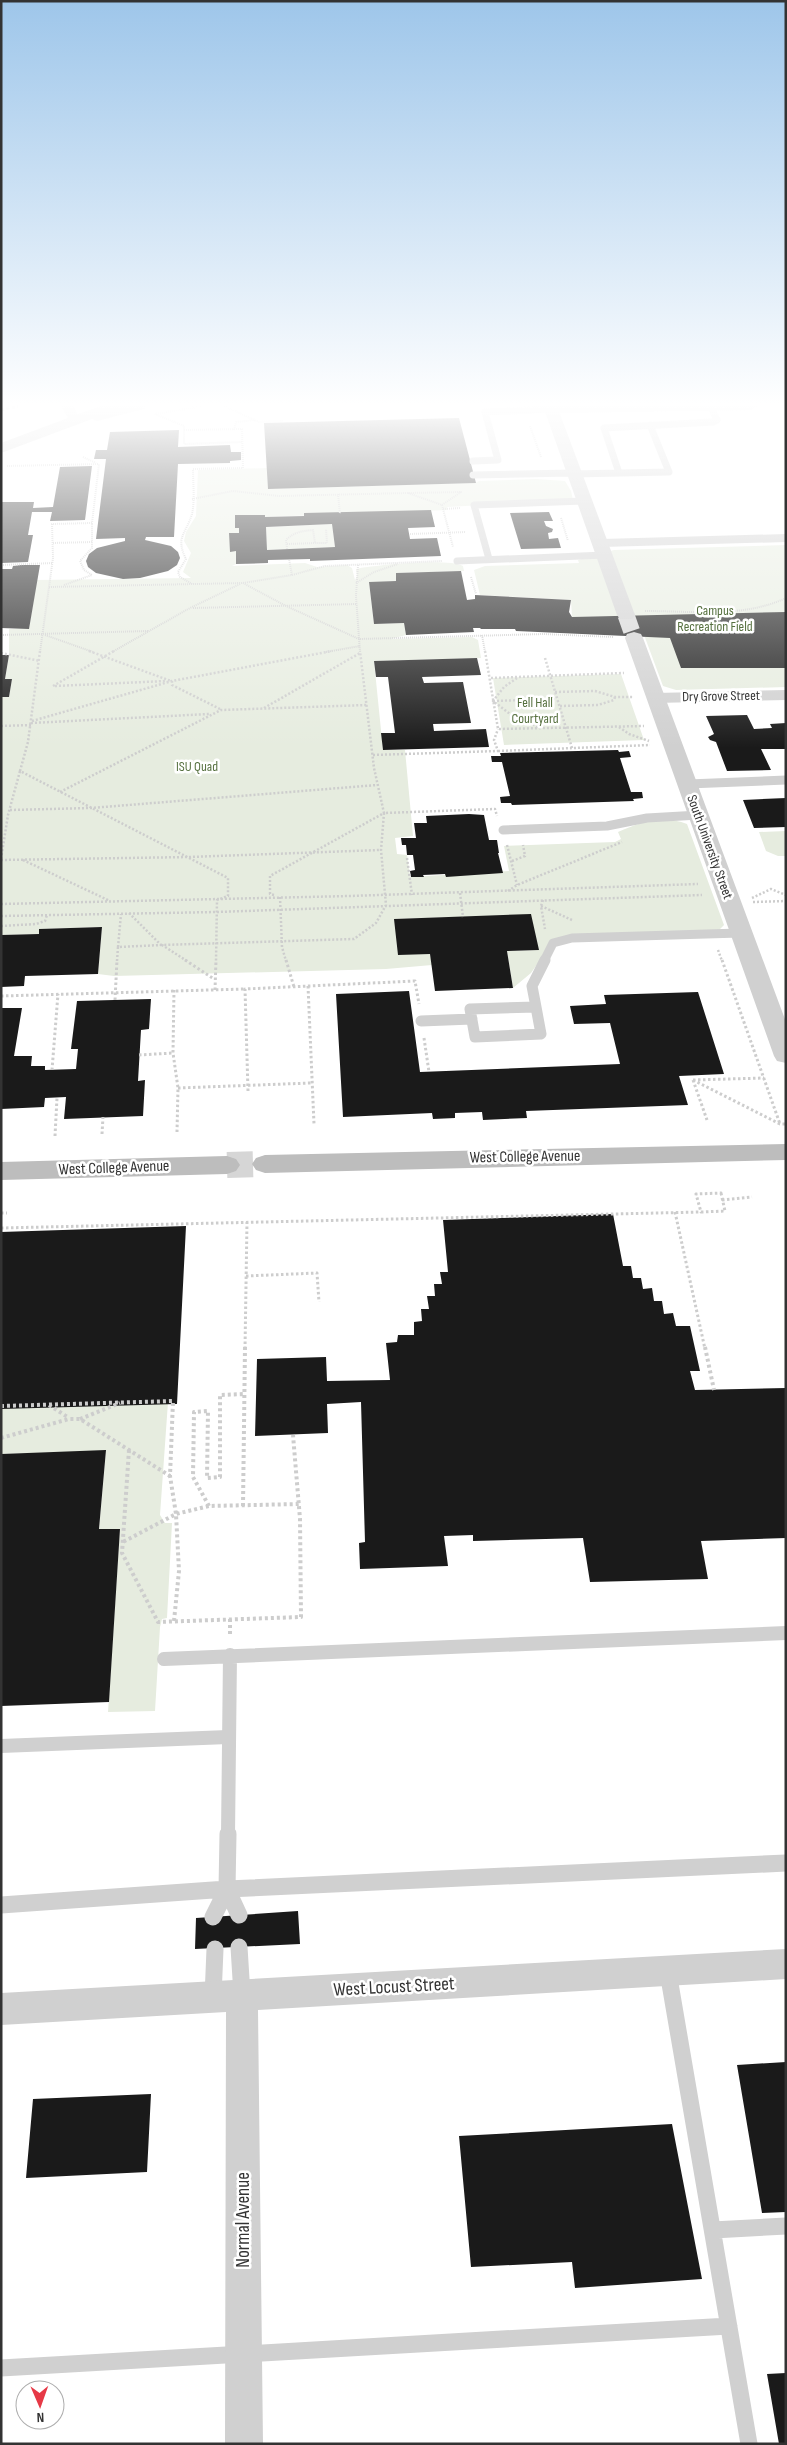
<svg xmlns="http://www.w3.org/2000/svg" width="787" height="2445" viewBox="0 0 787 2445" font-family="'Sofia Sans Condensed',sans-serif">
<rect width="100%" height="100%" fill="#fff"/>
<path fill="#e6ecdf" d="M267,468L268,489L475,483L479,481L536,479L565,481L571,491L573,500L447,507V510L265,517L264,515H235V527L239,528V533H230V551H236V564L232,566L305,563L317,567L347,565L352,568L355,580L357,576L356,569C375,565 448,558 463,566L464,571L396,573V581L369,583L374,624L404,623L406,635L391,639L472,637L478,640L481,658L374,661L383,750H405L413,836L395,838L397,854L407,855L410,877L509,871L504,846L615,842L621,839L618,832C641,822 663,815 687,824L724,925L719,930L554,940L531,973L513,988L507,951L538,950L531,915L394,919L430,953L432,965L386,969L114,976L98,974L102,927L40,929L39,934L1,935V697H9L12,679H5L9,655V629L29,628L37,580L191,578L183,572L191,553L184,541L186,532L196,516L198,470Z
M332,524L335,547L267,550L266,527Z
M786,545V687L676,690L663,686L637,616L572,617L571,600L480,595L474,570L485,566L579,563L578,560L614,550Z
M621,674L644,740L504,745L493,678Z
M786,831V856H778L766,851L759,832Z
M168,1402L160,1515L165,1523H172L167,1618L162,1619L160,1627L155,1711L108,1712L120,1529H99L106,1451L1,1454V1406Z"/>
<path fill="#1a1a1a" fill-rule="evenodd" d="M459,418L476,483L268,489L264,423Z
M179,430L178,447L230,445L231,452H241V460L230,461V463L178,464L174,537H146L145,540L171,546L178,552L180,558L177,565L168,571L140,578L123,579L96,573L88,567L86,561L89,554L97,548L125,541V538L96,539L106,459H94L96,450H107L110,432Z
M92,466L85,520L50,521L52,512H32L28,535H33L28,562L1,563V502H34L33,508L53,507L60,467Z
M431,510L435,527L408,528L410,539L437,538L441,556L310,561V559L268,560V563L236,564V551L230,552L229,533H239V528H235V515H265V517L304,516V513ZM332,524L335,547L267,550L266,527Z
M549,512L553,521H544L546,526L553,529L552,532L548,533L549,539L558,538L561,548L521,549L510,513Z
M40,565L29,629L1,628V569H12L13,566L21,565Z
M461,571L467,600L475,599V595L571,600L569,612L572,617L786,612V668H681L670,638L516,631L515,629H481L480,628H473L474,632L406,635L404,623L374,624L369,582L396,581V573Z
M1,655H9L5,679H12L9,697H1Z
M477,658L481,675L422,677L424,683L463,682L471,723L433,724L434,731L486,729L489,747L383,750L381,733H395L388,677H376L374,661Z
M747,715L754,729L772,728L770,724L786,723V749H761L771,770L727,771L716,742L710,740L708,737L714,734L706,716Z
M618,750L619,752L629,751L631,757L620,758L631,792H642L643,798L633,799L634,801L512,805L511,803H501L500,797L510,796L502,762H492L491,756H501L500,753Z
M786,798V827L754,828L743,800Z
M469,814L484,815L489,840H497L499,853H498L503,873L446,877L445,874L423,875L424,877H411L410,871L415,870L413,855H407L406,845H402L401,838H416L414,823H427L426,816Z
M531,914L539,950L507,951L513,988L435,991L430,954L398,955L394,919Z
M102,927L98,974L25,976L24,986L1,987V935L39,934V929Z
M409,991L420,1072L620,1064L610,1023L574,1024L570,1006L606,1004L604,995L698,992L724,1074L679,1076L688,1105L526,1111L527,1118L483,1120L482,1112L455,1113V1118L433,1119L432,1113L343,1117L336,994Z
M151,999L149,1029L141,1030L138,1081L145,1080L143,1116L64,1119L66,1097L45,1098L44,1107L1,1109V1008H22L14,1056H32L31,1066H45V1070L76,1069L78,1049H71L77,1001Z
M613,1214L623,1266H631L633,1278H641L643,1289L652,1288L654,1301H662L664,1314L673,1313L676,1326H690L700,1371H690L695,1390L786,1388V1538L701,1541L708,1579L590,1582L583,1538L473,1541V1535L444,1536L448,1566L360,1569L359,1543L365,1542L361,1402L327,1404L328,1433L255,1436L257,1359L326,1357L327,1381L390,1380L386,1343L397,1342L398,1335H414V1322L422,1321L421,1309H429L427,1296H435L434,1284H442L440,1272H448L443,1220Z
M186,1226L177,1404L1,1409V1232Z
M106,1450L99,1529H120L109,1702L1,1706V1454Z
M298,1911L300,1944L195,1949L196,1918Z
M786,2062V2212L762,2213L737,2065Z
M151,2094L147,2172L26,2178L33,2099Z
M672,2124L702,2279L575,2288L572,2262L471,2267L459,2136Z
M786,2373V2444H779L767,2374Z"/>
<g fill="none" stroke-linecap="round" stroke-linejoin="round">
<path stroke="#d6d6d6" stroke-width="17" stroke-dasharray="17 8" stroke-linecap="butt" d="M626,615L634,638"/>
<path stroke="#d6d6d6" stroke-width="26" stroke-dasharray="26 13" stroke-linecap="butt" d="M227,1165L265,1164"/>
<path stroke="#cdcdcd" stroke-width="2" stroke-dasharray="1 1" stroke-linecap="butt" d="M224,406L259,422L283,421
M155,414L184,426V444L242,442
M156,414L202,406
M530,426L541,457
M184,430L242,429L243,468L193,469C193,483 195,501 192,514C186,534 175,537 186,559L178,572L180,577L192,584
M234,430L236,422L255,420
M83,457L96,463
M7,466L99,464
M461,492L442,505L408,493Z
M338,494L340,514
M192,499L233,491L279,496L408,493
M442,505L453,547
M443,509L460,508
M561,518L568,541
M410,534L466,532
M53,543L92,542
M287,544L315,543
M287,549L286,540C294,532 302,531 313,530L315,543H327L326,529
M1,565L53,563
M358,565L356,596L360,652
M292,575L325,566L442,561
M471,577L476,594
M243,583L286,606L359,639L544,634L614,637
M356,583L374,572L398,564
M64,585L92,575L84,570L80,561L92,548V523
M49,587L243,583L292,575L289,559
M193,608L357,604
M645,611C691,611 744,618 786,598
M1,635L148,631
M45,635L93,652
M482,635L485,652
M40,652L53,558L52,524L92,523L99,464
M112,652L190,608L240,584
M326,652L360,646"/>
<path stroke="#cdcdcd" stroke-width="2.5" stroke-dasharray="2 2" stroke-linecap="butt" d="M40,651L28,742L20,771L228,878V896L217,900L216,961
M89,651L171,681
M485,651L498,729L644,726
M1,653L40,661
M545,658L572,748
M491,678L624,673
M517,678L504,687L493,701L514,717L539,727
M53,686L114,651
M55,686L166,681
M555,692L595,691L615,697H633
M493,701L557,699
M560,706L598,705L614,700L615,697
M264,708L360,653
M220,709L172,685V681L332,651
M32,721L172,681
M31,723L209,714
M1,726L31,725
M619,727L629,734L649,741
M498,751L650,745
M373,755L498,751L494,740L498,729
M60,792L221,710L367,705
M10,810L91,808L377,785
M507,845L517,885
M407,858L412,895
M1,859L8,815L20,771
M1,860L189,857L380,850
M23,860L110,901
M512,861L525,856L523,845
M508,891L517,885L622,842
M460,893L463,917
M274,895L270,894V876L384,813L374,768L360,651
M280,897L282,947L286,961
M752,898L771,889L786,895
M543,900L541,906L545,929
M753,902L786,901
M1,904L350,896L698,884
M541,906L572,920
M129,913L161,945
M1,916L217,912L702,895
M1,926L36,924L45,921L47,915
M118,947L121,914
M718,950L722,961
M117,961L118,947L162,945
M187,961L162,945L354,939L376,923L386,905L381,850L384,813L495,809L497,816"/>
<path stroke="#cdcdcd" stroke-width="3" stroke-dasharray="2.5 2.5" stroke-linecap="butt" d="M185,960L214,979
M286,960L294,987
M722,960L780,1124
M308,986L314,1124
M174,990L173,1053L178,1088L177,1132
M215,990L216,960
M1,996L245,989
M115,1000L117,960
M424,1038L429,1072
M139,1055L173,1053
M52,1070L58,994
M693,1080L780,1124H786
M693,1080L764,1078
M693,1080L707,1120
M178,1088L311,1083
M248,1091L245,989L415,981L419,1004
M102,1134L103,1117
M55,1136L57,1098
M721,1193L725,1211L701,1212L696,1194Z
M722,1200L752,1197
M675,1212L705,1349
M1,1213H7
M1,1228L701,1212
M246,1276L317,1273L319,1302
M245,1349L247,1222"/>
<path stroke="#cdcdcd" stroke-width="4" stroke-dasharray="3 3" stroke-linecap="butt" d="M705,1347L714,1390
M49,1405L69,1418
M1,1406L173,1401L170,1476L176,1514L123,1542
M80,1419L120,1403
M1,1438L69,1419H80L170,1476
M129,1450L122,1553L158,1622L301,1617L300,1519L293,1435
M209,1506L193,1477L194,1412L208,1411L207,1478L220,1477V1395L244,1394
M243,1506L245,1347
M230,1619V1637
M174,1621L179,1571L176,1514L209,1506L300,1504"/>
<path stroke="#d0d0d0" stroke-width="7" d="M473,461L498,460L485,412L551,409
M619,473L604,428L713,422L717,420L711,407
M573,474L669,472L650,425
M473,475L572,473
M489,559L474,505L584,501
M457,561L605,555"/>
<path stroke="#d0d0d0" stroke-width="9" d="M688,784L786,780
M503,830L607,826L647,818L699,815
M544,961L553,943L572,938L740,933"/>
<path stroke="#d0d0d0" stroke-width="11" d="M536,1007L541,1034L475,1037L470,1009Z
M536,1007L532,986L545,960
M421,1021L472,1019"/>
<path stroke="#d0d0d0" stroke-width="14" d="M164,1659L786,1633
M1,1746L228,1737
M228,1835L230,1655"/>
<path stroke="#d0d0d0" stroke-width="17" d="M227,1889L228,1834
M1,1905L227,1889L786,1863
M213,1917L227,1889L239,1915
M239,1947L242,1995
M668,1972L749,2444
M213,1997L215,1949
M713,2230L786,2226
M1,2368L729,2326"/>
<path fill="#d0d0d0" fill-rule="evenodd" d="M61,406H73L81,420L79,423H71Z
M547,406H757L751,410L551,413L547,412L545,409Z
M786,534V542L601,547L594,543L601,539Z
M786,690V700L655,703L647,698L655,693Z
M786,1949V1979L258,2010L263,2444H225L226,2012L1,2025V1993Z"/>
<path fill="#d0d0d0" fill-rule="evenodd" d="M100,406H146L144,409L97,421L92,419L1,453V443Z
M543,406H557L635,615L632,619H620L617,615Z
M634,632L641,634L643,638L786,1022V1063L777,1061L774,1056L625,638L627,634Z"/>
<path fill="#bdbdbd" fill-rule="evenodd" d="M786,1144V1160L265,1173L256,1170L252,1164L256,1158L265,1155Z
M227,1156L236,1159L240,1165L236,1171L227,1174L1,1180V1162Z"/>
<path stroke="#888" stroke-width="2.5" stroke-dasharray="3 2.5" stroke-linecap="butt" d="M1,410L18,406"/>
</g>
<linearGradient id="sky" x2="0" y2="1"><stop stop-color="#9ec6ea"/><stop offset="0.54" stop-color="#fff"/><stop offset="1" stop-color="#fff" stop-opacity="0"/></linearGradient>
<rect width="787" height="748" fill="url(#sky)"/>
<g text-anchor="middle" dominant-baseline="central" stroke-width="5" stroke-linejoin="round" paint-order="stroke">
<g font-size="14" fill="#56703f" stroke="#fff">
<text x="715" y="610">Campus<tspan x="715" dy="16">Recreation Field</tspan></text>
<text x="535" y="702">Fell Hall<tspan x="535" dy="16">Courtyard</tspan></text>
<text x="197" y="766">ISU Quad</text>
</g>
<g font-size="14" fill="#333" stroke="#fff">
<text transform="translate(721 696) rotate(-1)">Dry Grove Street</text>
<text transform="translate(710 847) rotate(70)">South University Street</text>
</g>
<g font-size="16" fill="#333" stroke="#fff">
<text transform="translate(525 1157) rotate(-1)">West College Avenue</text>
<text transform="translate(114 1168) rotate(-2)">West College Avenue</text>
</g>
<g font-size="19" fill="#333" stroke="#fff">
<text transform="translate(394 1987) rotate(-3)">West Locust Street</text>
<text transform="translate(243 2220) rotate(-90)">Normal Avenue</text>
</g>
</g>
<rect width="787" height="2445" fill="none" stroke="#333333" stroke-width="5"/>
<g transform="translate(40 2405) rotate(178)"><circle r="24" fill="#ffffff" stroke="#adadad"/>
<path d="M0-4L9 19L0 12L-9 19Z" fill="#e63946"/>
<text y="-8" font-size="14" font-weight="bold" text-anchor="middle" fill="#333333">N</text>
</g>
</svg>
